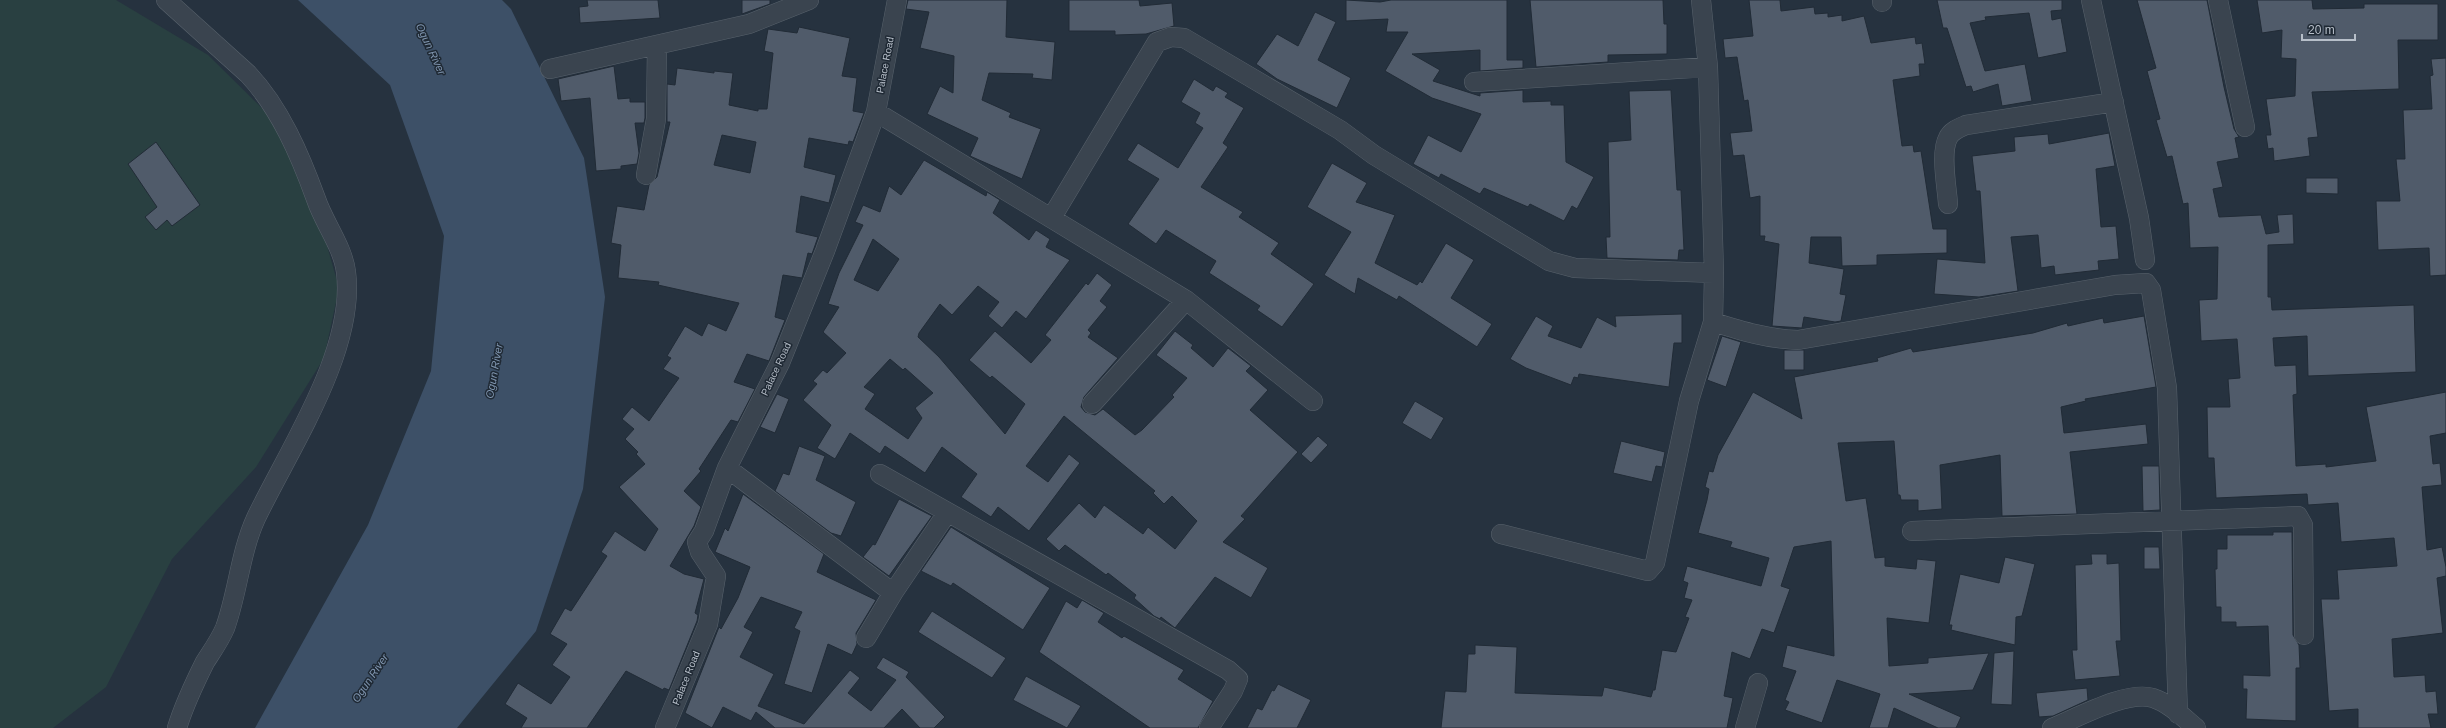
<svg xmlns="http://www.w3.org/2000/svg" width="2446" height="728" viewBox="0 0 2446 728" font-family="Helvetica,sans-serif">
<rect width="100%" height="100%" fill="#26323f"/>
<path fill="#294041" d="M0,0H116L208,55L271,117L320,221L339,288L324,358L256,467L172,559L106,687L53,728H0Z"/>
<path fill="#3d5067" d="M298,0H502L511,9L584,158L605,297L583,489L536,631L457,728H255L368,525L431,371L444,236L390,85Z"/>
<path fill="#505b6a" stroke="#212b36" fill-rule="evenodd" d="M587,0H658L660,18L580,23L579,7L588,6Z
M742,0H770V4L742,14Z
M908,0H1007L1006,37L1055,42L1052,80L1032,78L1033,74L989,73L982,100L1011,113L1009,117L1041,129L1022,179L970,156L978,138L927,114L940,86L953,93L954,56L920,48L929,12L906,9Z
M1069,0H1139L1140,6L1172,3L1174,26L1146,34L1115,35V31H1069Z
M1346,0L1380,2L1391,0H1507V60H1523V68L1480,71V50L1412,54L1440,70L1433,81L1480,96V93L1523,90V102L1551,101V105H1564L1566,162L1594,177L1577,209L1572,206L1564,221L1530,204L1528,207L1484,188L1480,194L1441,174L1439,178L1413,164L1428,135L1461,152L1481,114L1432,98L1385,71L1408,32H1386L1388,19L1346,21Z
M1530,0H1663L1664,24H1667V54L1608,55V62L1536,67Z
M1749,0H1780L1781,11L1814,7L1815,14L1828,13V17L1842,15V21L1864,16L1871,43L1915,37L1916,44L1922,43L1925,64H1919L1920,76L1893,80L1902,146L1913,145L1914,152L1921,151L1933,229H1947V253L1877,255V265L1842,266L1841,237H1811L1809,263L1844,269L1840,294L1846,295L1841,321L1835,322L1804,317L1802,328L1772,326L1779,244L1764,241L1765,236H1760V196L1750,198L1744,155L1733,156L1730,133L1752,131L1748,100L1744,101L1737,57L1725,58L1723,39L1753,36Z
M1937,0H2062V10L2051,11L2052,20L2061,18L2067,52L2038,58L2029,13L1985,17L1986,20L1970,23L1985,71L2025,64L2032,101L2002,106L1998,84L1973,92L1971,86L1966,87L1947,28H1943Z
M2137,0H2207L2224,87L2234,129L2239,137L2235,138L2239,158L2217,162L2223,187L2213,189L2219,217L2261,215L2266,234L2279,232L2277,215L2293,214L2294,244L2268,245V297H2271L2272,310L2414,305L2416,372L2308,376L2307,336L2273,338L2275,366L2296,365L2297,394L2293,395L2296,466L2326,464V467L2376,461L2366,407L2446,392V433L2430,436L2433,464L2440,463L2442,485L2422,487L2427,550L2442,547L2446,567V576L2437,578L2443,633L2392,639L2394,677L2425,675L2426,692L2436,691L2438,714H2428L2431,728H2358V709L2329,711L2321,599H2339L2337,570L2397,566L2394,538L2341,542L2338,503L2308,505L2307,494L2216,498L2214,458H2208L2207,407H2230L2228,379L2240,378L2237,339L2201,341L2199,300L2217,299L2218,247L2190,248L2188,203L2183,204L2172,156L2167,157L2156,120L2160,119L2147,71L2156,68Z
M2257,0H2312L2313,9L2364,8V4H2438V40H2398L2399,89L2312,92L2318,137L2308,138L2310,156L2274,161L2273,148L2268,149L2266,135H2271L2266,99L2295,96L2296,59L2281,58L2282,30L2262,33Z
M1315,12L1336,22L1318,60L1351,78L1337,108L1277,79L1256,64L1277,34L1298,46Z
M799,27L850,38L842,76L857,78L853,111L864,113L853,142L849,141L848,145L809,138L804,167L836,175L829,203L801,196L796,232L818,237L812,254L808,253L802,278L783,275L775,317L785,320L769,361L747,354L734,382L755,389L738,422L731,420L699,469L701,471L684,491L701,507L694,526L670,566L684,574L704,579L695,613L698,615L697,621L669,690L664,688L663,690L626,671L587,728H521L527,718L505,704L518,683L551,704L570,677L552,665L567,644L550,634L565,608L571,611L607,556L601,552L615,531L645,551L658,529L619,487L645,464L636,454L638,452L625,439L634,429L622,419L632,407L649,421L669,392L679,378L663,369L671,358L667,356L685,326L702,336L708,323L726,331L739,303L658,285L659,282L618,278L621,245L611,243L617,206L644,210L649,185L657,177L670,122H667V84L675,85L677,68L714,73V71L733,73L729,105L758,111V109H767L773,53L764,51L768,29L797,33ZM722,135L756,142L750,173L714,165Z
M2446,58V275L2430,276L2429,248L2378,250L2376,201H2400L2396,159H2405L2403,110L2432,109L2430,76L2433,75L2431,59Z
M614,66L618,99L630,98V102H645V118L644,123H635L639,153L637,164L621,166V169L596,171L590,98L561,101L558,79Z
M1194,79L1213,91L1216,86L1228,93L1225,97L1244,108L1223,143L1228,147L1201,187L1243,212L1239,217L1279,243L1271,254L1314,284L1282,327L1257,310L1260,306L1209,273L1216,261L1166,230L1156,244L1128,224L1159,179L1127,160L1138,143L1178,168L1203,128L1195,123L1200,113L1181,102Z
M1671,90L1677,190H1681L1684,250H1679L1678,260L1607,258L1606,237H1610L1608,142L1631,140L1629,91Z
M2109,133L2115,166L2096,169L2101,227L2116,226L2119,259L2098,261L2099,270L2055,275L2054,266L2041,268L2038,235L2011,237L2018,291L1979,297L1934,294L1937,259L1985,263L1980,191H1976L1972,156L2015,151L2014,137L2048,134L2049,144Z
M156,142L200,205L172,226L167,220L156,230L145,217L157,207L128,164Z
M924,160L986,196L987,192L1000,200L993,213L1029,240L1036,230L1050,239L1046,247L1070,260L1026,319L1016,311L1002,328L988,316L999,302L978,286L952,315L940,304L919,333L918,337L939,357L1005,434L1025,404L992,376L990,378L969,360L995,331L1031,363L1051,340L1045,335L1086,283L1088,285L1097,273L1112,285L1100,301L1107,307L1088,330L1091,333L1088,337L1118,358L1084,397L1081,407L1085,412L1095,415L1103,409L1135,435L1142,430L1174,397L1172,395L1187,378L1156,355L1175,331L1193,345L1191,348L1213,367L1228,348L1251,366L1246,371L1268,390L1250,410L1298,452L1241,516L1245,519L1223,542L1268,568L1251,598L1215,577L1175,628L1161,617L1160,619L1154,616L1134,598L1136,595L1108,573L1106,575L1065,545L1059,551L1046,539L1079,503L1095,518L1104,505L1143,534L1148,527L1175,549L1197,521L1172,496L1164,504L1153,493L1155,491L1064,416L1026,466L1048,482L1069,454L1080,463L1029,531L998,507L991,517L961,497L977,474L942,447L925,473L885,446L880,454L850,433L835,459L817,448L831,425L803,400L817,384L813,381L823,370L827,373L846,353L823,332L839,307L828,304L839,273L863,225L855,222L863,205L880,212L889,186L901,195ZM873,239L899,259L878,291L854,280ZM890,359L903,370L905,368L933,393L915,408L922,418L908,439L865,409L875,394L864,387Z
M1332,163L1367,183L1356,202L1395,215L1375,263L1417,285L1420,281L1422,283L1446,243L1474,260L1451,298L1492,324L1477,347L1399,296L1397,300L1358,278L1355,294L1324,275L1351,232L1307,207Z
M2306,178H2338V194L2306,193Z
M1682,314V343H1674L1669,387L1579,374L1578,378L1574,377L1571,385L1526,368L1510,359L1536,316L1553,326L1548,336L1581,348L1597,317L1616,327L1615,316Z
M2144,316L2156,387L2085,399L2086,401L2061,407L2064,433L2146,424L2148,444L2070,452L2077,514L2002,516L2000,455L1940,465L1942,509L1918,511V500H1901L1900,495H1898L1894,441L1838,443L1846,501L1866,498L1875,558L1885,557V566L1916,569L1917,559L1936,561L1929,623L1887,618L1889,666L1928,663V658L1989,653L1973,690L1909,694L1961,717L1956,728H1938L1894,708L1888,728H1869L1880,694L1837,680L1822,723L1785,710L1789,702L1785,700L1796,671L1782,667L1787,645L1834,656L1831,541L1794,547L1781,586L1790,589L1774,633L1762,629L1750,659L1732,652L1724,696L1733,698L1727,728H1441L1445,691L1466,692L1468,654H1475V645L1517,647L1515,693L1602,696L1604,687L1651,697L1653,690H1655L1662,650L1676,652L1689,618L1685,617L1692,600L1684,598L1688,583L1683,581L1687,566L1761,586L1769,558L1730,547L1732,542L1698,533L1707,500L1709,489L1705,487L1709,471L1713,472L1718,455L1753,392L1802,419L1794,377L1878,361L1877,358L1911,348L1913,352L2033,333L2067,323L2068,326L2103,318L2104,323Z
M1722,336L1741,342L1726,387L1707,380Z
M1784,350H1804V370H1784Z
M777,394L789,399L775,433L760,427Z
M1415,401L1444,418L1431,440L1402,423Z
M1318,436L1328,445L1311,463L1301,454Z
M1621,441L1665,452L1662,467L1656,466L1652,482L1613,473Z
M799,446L825,456L816,480L856,502L841,536L831,533L775,491L783,473L789,475Z
M2142,466H2159L2160,510L2143,511Z
M743,494L824,554L817,572L876,600L856,633L857,644L852,655L828,644L812,693L784,684L800,631L794,628L802,612L761,597L744,627L753,632L740,657L774,674L758,706L804,724L850,670L860,678L848,693L871,711L896,680L876,668L883,657L909,672L906,677L945,717L934,728H920L902,709L884,728H775L756,712L751,721L723,707L712,728L685,713L719,627L721,629L738,598L750,567L715,552L725,528L728,531Z
M899,499L932,516L889,576L863,557L873,544L875,545Z
M951,527L1050,588L1023,630L953,583L951,586L921,571Z
M2273,532H2292L2293,635L2299,645L2300,668H2296V721L2246,719L2247,689H2243V675L2270,676L2268,626L2236,627V622H2221V607H2216L2215,569H2217V549H2227V535H2273Z
M2144,547H2159L2160,569H2144Z
M2091,554H2107V564L2119,563L2121,641H2116L2120,676L2075,680L2072,650H2077L2075,565L2092,564Z
M2005,557L2035,564L2022,616L2016,617L2015,645L1951,630L1952,625H1949L1960,574L1999,583Z
M1082,600L1104,613L1098,622L1122,638L1124,636L1184,670L1178,679L1213,701L1198,728H1150L1039,652L1066,601L1077,608Z
M932,611L1006,658L992,678L918,632Z
M2014,651L2012,705L1991,704L1994,653Z
M1026,676L1081,706L1067,728L1013,700Z
M1278,684L1311,700L1297,728H1247L1257,708L1262,710L1272,690L1274,691Z
M2087,688L2088,700L2053,716L2039,717L2036,693Z"/>
<g fill="none" stroke-linecap="round" stroke-linejoin="round">
<g stroke="#58626c" stroke-width="20">
<path id="street" d="M166,0L248,74C280,108 300,155 316,199C324,223 343,247 346,272C356,350 289,449 256,518C240,553 238,592 225,628C220,640 212,651 205,662C194,684 184,705 177,728
M1882,0V2
M2091,0L2139,218L2145,260
M2218,0L2245,127
M550,69L749,24L809,0
M1474,82L1708,67
M876,112L1186,300L1313,401
M646,175L656,119L657,45
M1948,204C1947,187 1940,153 1948,138C1951,131 1959,128 1966,125L2114,102
M1052,217L1157,42L1171,37L1184,38L1340,130L1374,155L1549,261L1575,268L1714,273
M1713,322C1742,331 1768,339 1798,340L2115,285L2146,283L2151,290L2167,388L2178,714
M1092,404L1186,300
M727,468L893,593
M880,474L1228,670L1238,679L1233,691L1209,728
M1912,531L2298,516L2303,525L2304,635
M1501,534L1648,571L1655,563L1689,401L1713,322L1714,273L1708,67L1701,0
M866,638L893,593L947,513
M665,728L708,624L716,576L700,552L697,542L704,531L727,468L780,363L825,251L876,112L897,0
M1745,728L1758,683
M2052,728C2077,718 2127,690 2153,698C2169,703 2184,718 2196,728"/>
</g>
<use href="#street" stroke="#3a444f" stroke-width="19"/>
</g>
<g text-anchor="middle" dominant-baseline="central" stroke-width="3" stroke-linejoin="round" paint-order="stroke">
<g font-size="10" fill="#b7bfc9" stroke="#1f2934">
<text transform="translate(885 65) rotate(-79)">Palace Road</text>
<text transform="translate(776 369) rotate(-65)">Palace Road</text>
<text transform="translate(686 678) rotate(-68)">Palace Road</text>
</g>
<g font-size="11" font-style="italic" fill="#8096b0" stroke="#1f2934">
<text transform="translate(431 49) rotate(65)">Ogun River</text>
<text transform="translate(494 371) rotate(-80)">Ogun River</text>
<text transform="translate(370 678) rotate(-56)">Ogun River</text>
</g>
</g>
<path d="M2302 34v6h53v-6" fill="none" stroke="#b7bfc9" stroke-width="2"/>
<text x="2308" y="34" font-size="12" fill="#b7bfc9" stroke="#1f2934" stroke-width="3" paint-order="stroke">20 m</text>
</svg>
